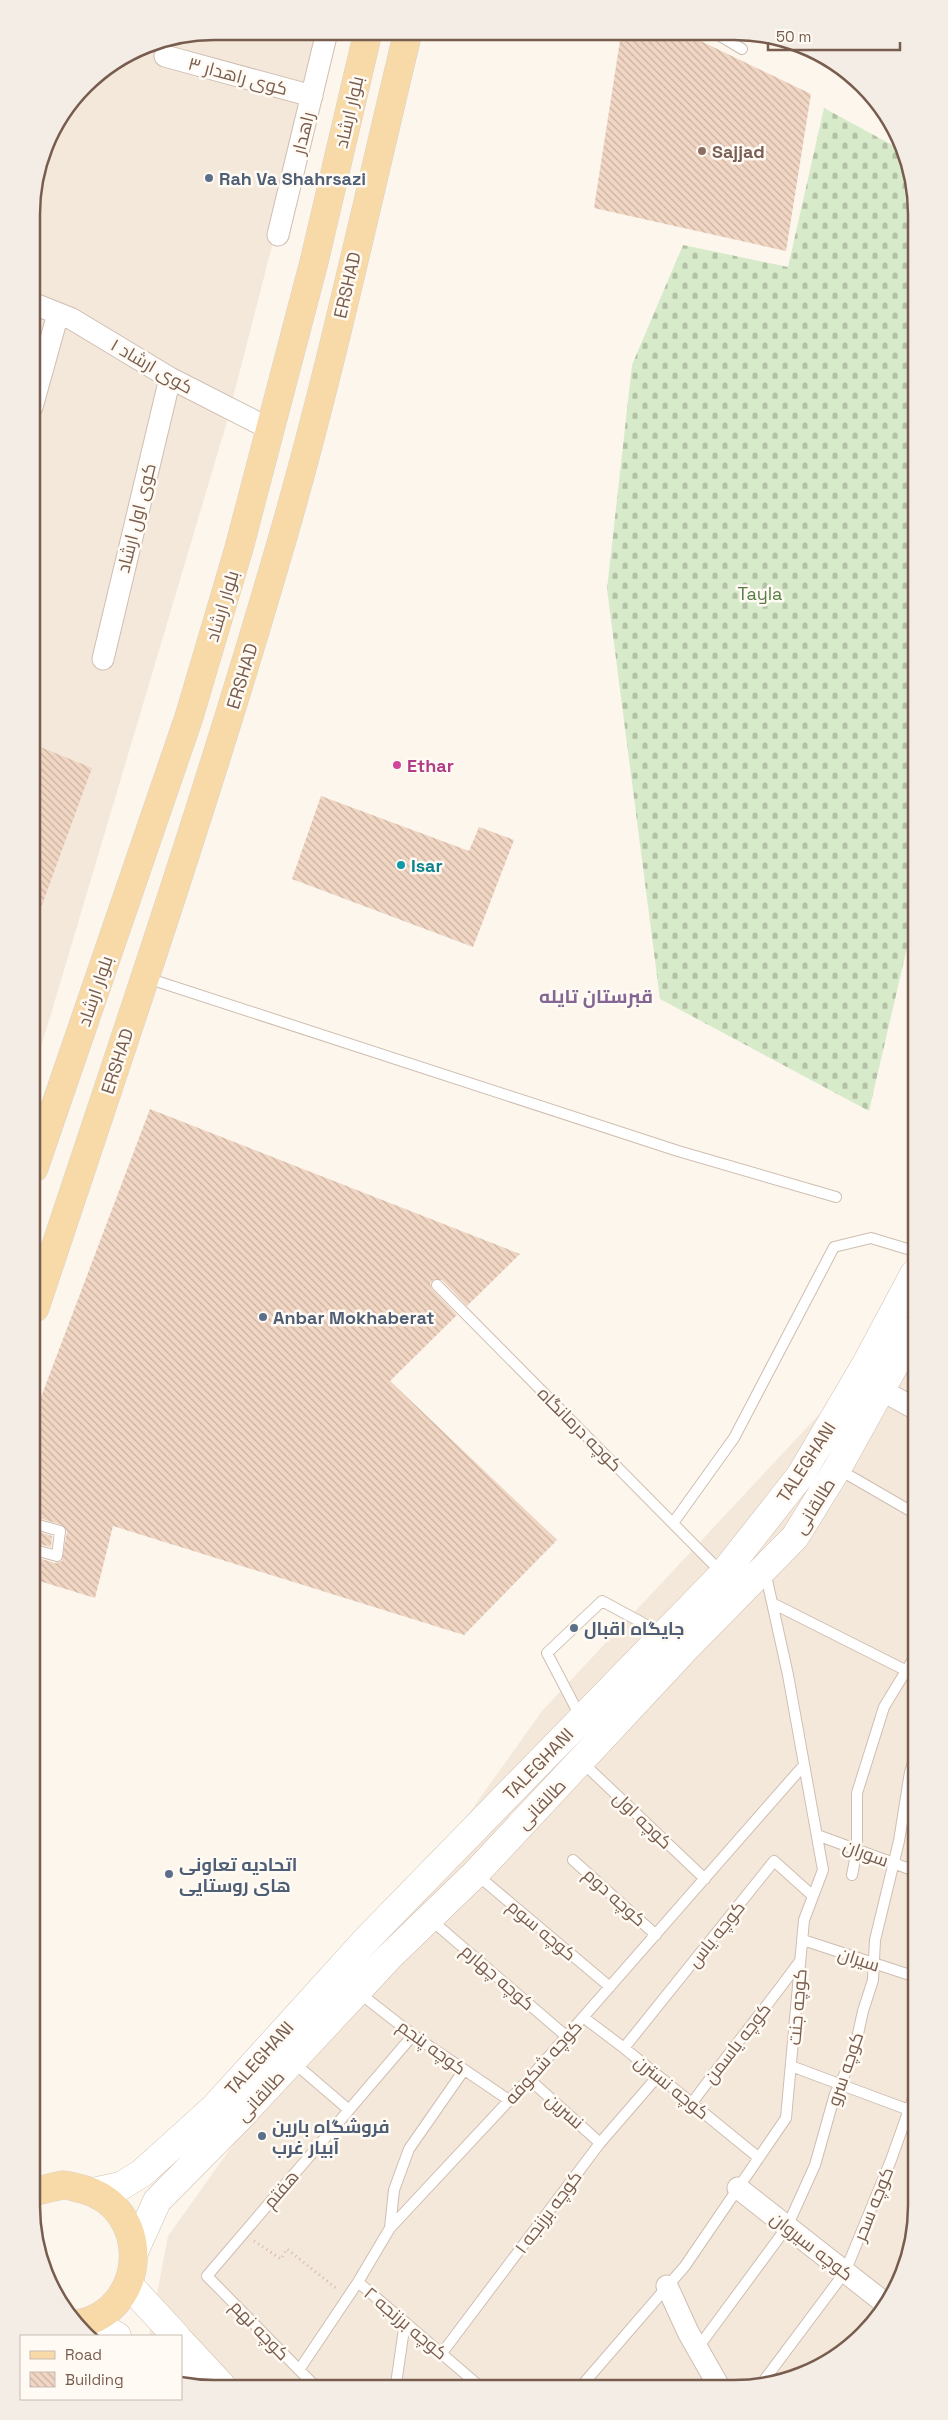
<svg xmlns="http://www.w3.org/2000/svg" width="948" height="2420" viewBox="0 0 948 2420" font-family="'Space Grotesk',Cairo,sans-serif">
<defs>
<pattern id="cemetery-stones" width="16" height="16" patternUnits="userSpaceOnUse" patternTransform="scale(1.25)"><rect width="16" height="16" fill="#d7ebca"/><path d="M2 7V4a2 2 0 0 1 4 0v3zM10 15v-3a2 2 0 0 1 4 0v3z" fill="#b3c2a6"/></pattern>
<pattern id="building-back-hatch" width="6" height="6" patternUnits="userSpaceOnUse" patternTransform="scale(1.25)"><rect width="6" height="6" fill="#f1d6c4"/><path d="M-1 5l2 2M0 0l6 6M5-1l2 2" fill="none" stroke="#c8b1a1"/></pattern>
</defs>
<rect width="100%" height="100%" fill="#fcf6ec"/>
<path fill="#f4e8db" d="M214,31L327,32L226,425L34,1071L32,201L50,133L93,77L144,45Z
M914,1313L916,2218L903,2276L872,2326L826,2364L781,2383L181,2385V2336H149L168,2236L542,1711Z"/>
<path fill="url(#cemetery-stones)" d="M824,108L905,152L911,167L913,922L869,1111L660,999L607,589L632,365L683,245L788,267Z"/>
<path fill="url(#building-back-hatch)" d="M621,34H686L811,94L786,251L594,208Z
M33,744L92,768L35,924H34Z
M321,796L469,851L479,827L514,840L473,947L292,879Z
M150,1109L520,1254L467,1306L442,1280H433L430,1284L432,1289L457,1315L390,1381L557,1540L464,1635L113,1526L95,1598L36,1580L35,1557L55,1563L62,1561L67,1531L62,1525L35,1517V1413Z
M35,1531L52,1536L51,1547L35,1543Z"/>
<g fill="none" stroke-linecap="round" stroke-linejoin="round">
<g stroke="#cfbeb1" stroke-width="12">
<path id="service" d="M717,34L742,49
M147,978L678,1151L836,1197
M437,1285L722,1573
M838,1469L914,1513
M673,1523L734,1438L834,1247L871,1238L914,1251
M35,1524L60,1531L57,1556L35,1550
M774,1604L915,1675
M581,1718L547,1653L602,1601L663,1634
M582,1762L705,1879
M817,1835L915,1871
M573,1860L656,1935
M476,1874L610,1987
M852,1875L857,1850V1793L884,1707L915,1656
M430,1919L566,2036
M803,1940L916,1977
M358,1992L413,2035L509,2100
M583,2017L624,2048L759,2158
M624,2048L774,1861L813,1896
M293,2062L349,2110
M791,2066L909,2110
M529,2079L600,2143
M692,2103C727,2055 765,2009 800,1961
M390,2228L394,2190L409,2149L464,2070
M358,2282L477,2384
M697,2349L787,2227L815,2165L835,2094L853,2057L863,2011L873,1980L875,1940L899,1841L910,1772L915,1757
M442,2353L600,2143L658,2076
M299,2370L358,2282L390,2228L529,2079L804,1765
M584,2383L685,2266L786,2118L804,1920L823,1870L788,1675L765,1571
M762,2383L845,2272L891,2160L916,2090
M396,2384L405,2322
M314,2385L207,2276L413,2035"/>
</g>
<g stroke="#cfbeb1" stroke-width="23">
<path id="minor" d="M165,56L312,96
M278,235L327,32
M32,303L72,319L170,378L272,430
M32,407L58,314
M103,659L170,378
M881,1390L914,1408
M738,2188L886,2304
M667,2286L688,2332L717,2383"/>
</g>
<g stroke="#d2bfaf" stroke-width="29">
<path id="secondary" d="M93,2192L121,2186L142,2173L214,2108L369,1937L723,1574L800,1476L866,1364L914,1274
M134,2252L157,2201L238,2119L390,1956L475,1874L685,1649L795,1537L837,1469L914,1330
M129,2285L176,2336
M91,2322L117,2336
M181,2342L221,2385
M181,2378L189,2385"/>
</g>
<g stroke="#d9d2cd" stroke-width="29">
<path id="primary" d="M34,1168L189,717L239,548L314,262L368,32
M35,1308C117,1061 202,814 275,564C327,389 365,210 408,32
M37,2191C46,2189 55,2186 64,2185C69,2185 76,2188 82,2189C153,2207 149,2310 78,2324"/>
</g>
<path stroke="#d7b9a7" stroke-width="3" stroke-dasharray="1 4" stroke-linecap="butt" d="M254,2241L281,2259L287,2249L337,2289"/>
<use href="#service" stroke="#fff" stroke-width="10"/>
<use href="#minor" stroke="#fff" stroke-width="21"/>
<use href="#secondary" stroke="#fff" stroke-width="28"/>
<use href="#primary" stroke="#f8daa8" stroke-width="28"/>
</g>
<circle fill="#8d6e63" stroke="#fffaf3" stroke-width="2" cx="702" cy="151" r="5"/>
<g fill="#5c6f8a" stroke="#fffaf3" stroke-width="2">
<circle cx="209" cy="178" r="5"/>
<circle cx="263" cy="1317" r="5"/>
<circle cx="574" cy="1628" r="5"/>
<circle cx="169" cy="1874" r="5"/>
<circle cx="262" cy="2136" r="5"/>
</g>
<circle fill="#d1479c" stroke="#fffaf3" stroke-width="2" cx="397" cy="765" r="5"/>
<circle fill="#0f9aa8" stroke="#fffaf3" stroke-width="2" cx="401" cy="865" r="5"/>
<g text-anchor="middle" dominant-baseline="central" stroke-width="5" stroke-linejoin="round" paint-order="stroke">
<g font-size="18" fill="#785d4e" stroke="#fffaf3">
<text transform="translate(238 76) rotate(15)">کوی راهدار ۳</text>
<text transform="translate(349 112) rotate(-77)">بلوار ارشاد</text>
<text transform="translate(303 133) rotate(-76)">راهدار</text>
<text transform="translate(347 285) rotate(-77)">ERSHAD</text>
<text transform="translate(152 366) rotate(30)">کوی ارشاد ۱</text>
<text transform="translate(136 518) rotate(-76)">کوی اول ارشاد</text>
<text transform="translate(222 606) rotate(-73)">بلوار ارشاد</text>
<text transform="translate(242 676) rotate(-73)">ERSHAD</text>
<text transform="translate(95 991) rotate(-71)">بلوار ارشاد</text>
<text transform="translate(117 1061) rotate(-72)">ERSHAD</text>
<text transform="translate(580 1429) rotate(45)">کوچه درمانگاه</text>
<text transform="translate(806 1462) rotate(-57)">TALEGHANI</text>
<text transform="translate(814 1506) rotate(-58)">طالقانی</text>
<text transform="translate(538 1764) rotate(-46)">TALEGHANI</text>
<text transform="translate(541 1804) rotate(-46)">طالقانی</text>
<text transform="translate(643 1820) rotate(44)">کوچه اول</text>
<text transform="translate(866 1853) rotate(20)">سوران</text>
<text transform="translate(615 1897) rotate(42)">کوچه دوم</text>
<text transform="translate(542 1930) rotate(40)">کوچه سوم</text>
<text transform="translate(716 1934) rotate(-51)">کوچه یاس</text>
<text transform="translate(859 1959) rotate(18)">سیران</text>
<text transform="translate(498 1977) rotate(41)">کوچه چهارم</text>
<text transform="translate(797 2007) rotate(-85)">کوچه جنت</text>
<text transform="translate(737 2043) rotate(-52)">کوچه یاسمن</text>
<text transform="translate(432 2047) rotate(36)">کوچه پنجم</text>
<text transform="translate(259 2058) rotate(-48)">TALEGHANI</text>
<text transform="translate(543 2062) rotate(-48)">کوچه شکوفه</text>
<text transform="translate(845 2069) rotate(-71)">کوچه سرو</text>
<text transform="translate(672 2087) rotate(39)">کوچه نسترن</text>
<text transform="translate(260 2096) rotate(-47)">طالقانی</text>
<text transform="translate(565 2111) rotate(41)">نسرین</text>
<text transform="translate(281 2189) rotate(-49)">هفتم</text>
<text transform="translate(873 2204) rotate(-68)">کوچه سحر</text>
<text transform="translate(548 2212) rotate(-53)">کوچه برزنجه ۱</text>
<text transform="translate(812 2246) rotate(38)">کوچه سیروان</text>
<text transform="translate(406 2323) rotate(40)">کوچه برزنجه ۲</text>
<text transform="translate(260 2330) rotate(46)">کوچه نهم</text>
</g>
<g font-size="18" font-weight="bold" fill="#785e54" stroke="#fffaf3" text-anchor="start">
<text x="712" y="151">Sajjad</text>
</g>
<g font-size="18" font-weight="bold" fill="#4e5e75" stroke="#fffaf3" text-anchor="start">
<text x="219" y="178">Rah Va Shahrsazi</text>
<text x="273" y="1317">Anbar Mokhaberat</text>
<text x="584" y="1628">جایگاه اقبال</text>
<text x="179" y="1864">اتحادیه تعاونی<tspan x="179" dy="21">های روستایی</tspan></text>
<text x="272" y="2126">فروشگاه بارین<tspan x="272" dy="21">آبیار غرب</tspan></text>
</g>
<g font-size="18" fill="#567d46" stroke="#fffaf3">
<text x="760" y="593">Tayla</text>
</g>
<g font-size="18" font-weight="bold" fill="#b23c85" stroke="#fffaf3" text-anchor="start">
<text x="407" y="765">Ethar</text>
</g>
<g font-size="18" font-weight="bold" fill="#0d838f" stroke="#fffaf3" text-anchor="start">
<text x="411" y="865">Isar</text>
</g>
<g font-size="19" font-weight="bold" fill="#846693" stroke="#fffaf3">
<text x="596" y="996">قبرستان تایله</text>
</g>
</g>
<path d="M0 0H948V2420H0ZM214 40H734A174 174 0 0 1 908 214V2206A174 174 0 0 1 734 2380H214A174 174 0 0 1 40 2206V214A174 174 0 0 1 214 40Z" fill="#f4ede6" fill-rule="evenodd"/>
<path fill="none" stroke="#785d4e" stroke-width="2.5" d="M214 40H734A174 174 0 0 1 908 214V2206A174 174 0 0 1 734 2380H214A174 174 0 0 1 40 2206V214A174 174 0 0 1 214 40Z"/>
<rect x="20" y="2335" width="162" height="65" fill="#fffaf3" stroke="#c9bbb1"/>
<rect x="30" y="2351" width="25" height="8" fill="#f8daa8" stroke="#c9bbb1"/>
<text x="65" y="2360" font-size="15" fill="#785d4e">Road</text>
<rect x="30" y="2372" width="25" height="15" fill="url(#building-back-hatch)" stroke="#c9bbb1"/>
<text x="65" y="2385" font-size="15" fill="#785d4e">Building</text>
<path d="M768 42v8h132v-8" fill="none" stroke="#785d4e" stroke-width="2.5"/>
<text x="776" y="42" font-size="15" fill="#785d4e" stroke="#fffaf3" stroke-width="4" paint-order="stroke">50 m</text>
</svg>
